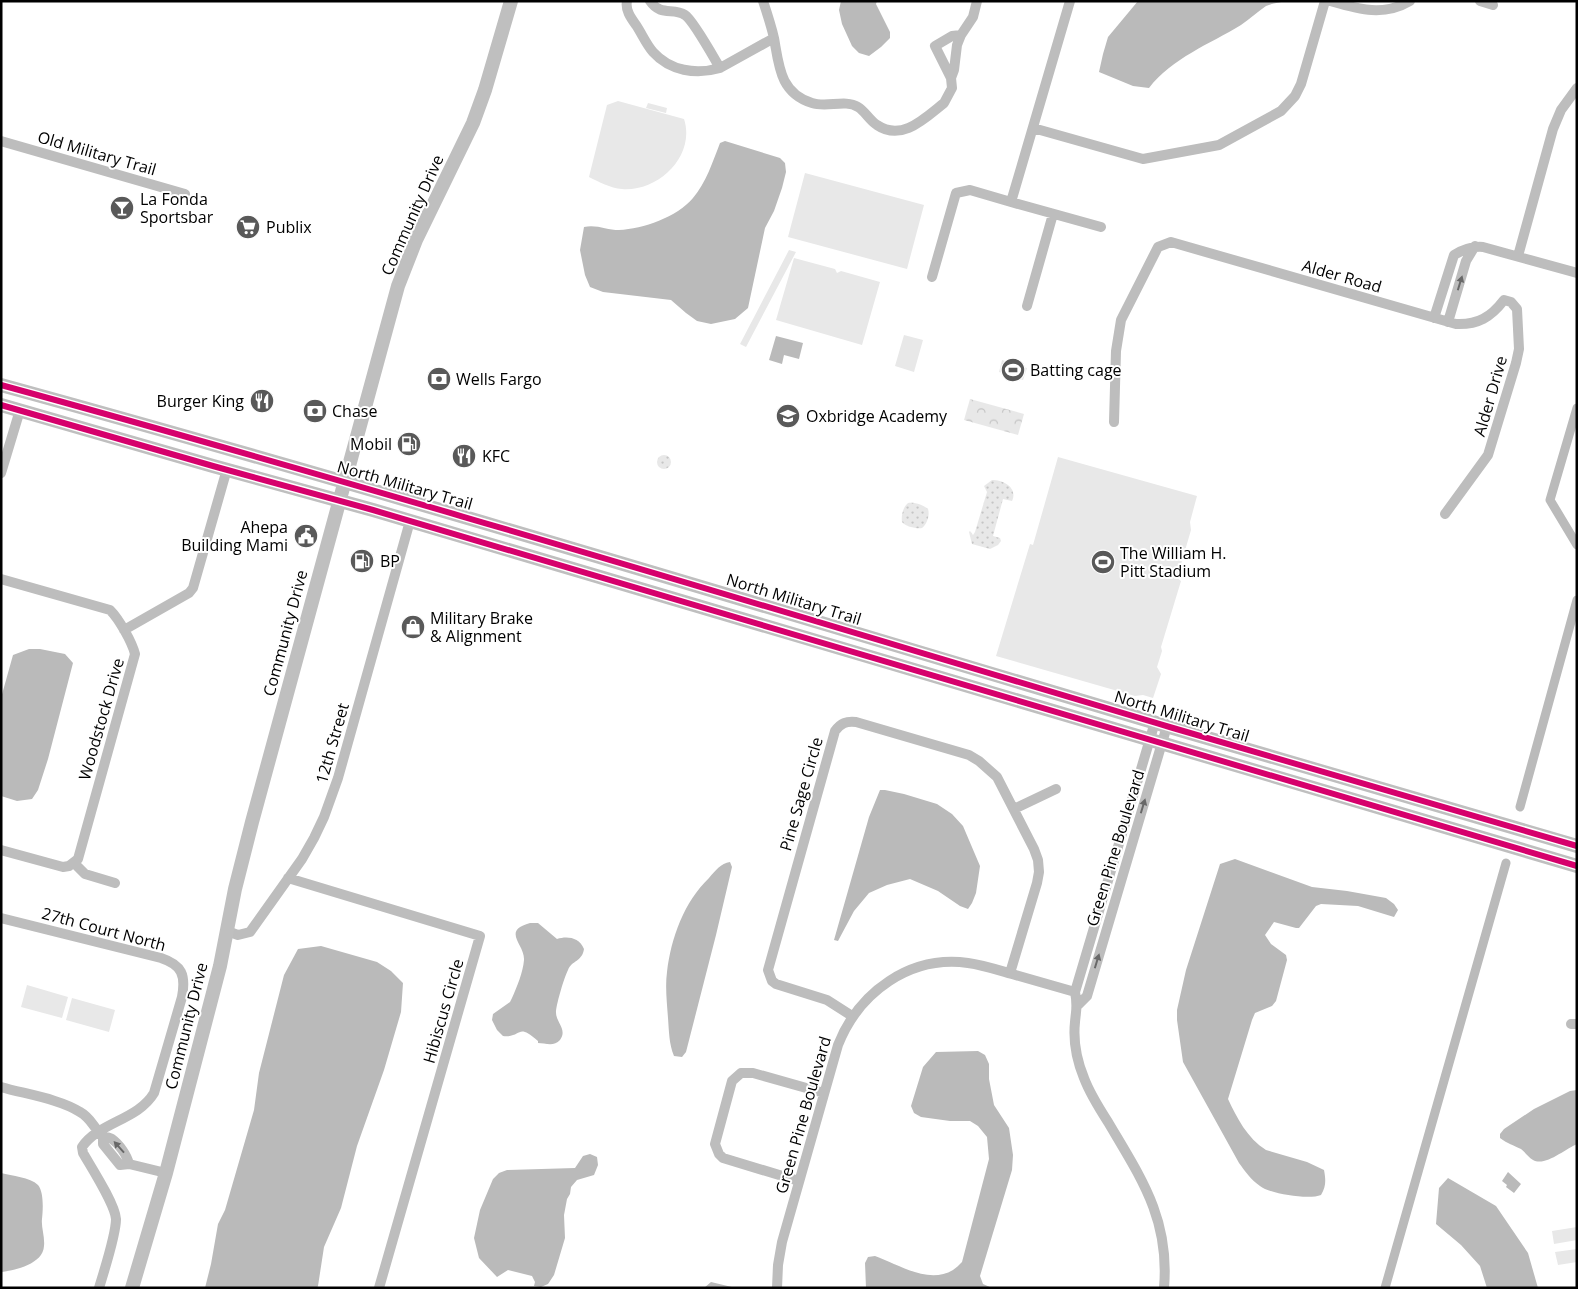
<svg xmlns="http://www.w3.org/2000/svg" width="1578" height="1289" viewBox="0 0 1578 1289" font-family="'Open Sans',sans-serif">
<defs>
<pattern id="grass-dots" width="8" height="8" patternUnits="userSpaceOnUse" patternTransform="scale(1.25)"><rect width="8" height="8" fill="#e8e8e8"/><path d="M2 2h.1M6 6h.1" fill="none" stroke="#c5c5c5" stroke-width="1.8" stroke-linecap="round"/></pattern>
<pattern id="park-crowns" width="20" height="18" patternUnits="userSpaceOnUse" patternTransform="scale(1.25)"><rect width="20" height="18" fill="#e8e8e8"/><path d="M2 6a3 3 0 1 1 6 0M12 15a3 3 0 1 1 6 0" fill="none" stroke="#c5c5c5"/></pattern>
</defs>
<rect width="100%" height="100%" fill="#fff"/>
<path fill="url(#grass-dots)" d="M657 462a7 7 0 1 1 14 0a7 7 0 1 1-14 0Z
M992,480C1004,480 1018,488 1012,501L1003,499L993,536L1000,538L1001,541L998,545L990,549L972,544L969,532L970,531L973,535L975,532L987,492L984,486Z
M908,503C915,502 923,505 928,509C930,515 927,524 922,528C917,529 906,527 902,522C901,516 903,507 908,503Z"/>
<path fill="url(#park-crowns)" d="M970,399L1024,414L1018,435L964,420Z"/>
<path fill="#e8e8e8" d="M618,101L684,119C696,156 658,192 622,189C610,188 599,182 589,177L607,105Z
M648,103L667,108L666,113L646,108Z
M805,173L924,205L907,269L788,237Z
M789,250L796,252L746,347L740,344Z
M794,258L835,269L837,273L841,271L880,282L862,345L776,320Z
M904,335L923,340L914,372L895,366Z
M1002,360L1027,368L1023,380L999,372Z
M1058,457L1197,496L1190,522L1191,530L1177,578L1181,581L1161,647L1162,651L1157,667L1161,674L1153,698L1143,695L1135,696L996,656L1030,544L1033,545Z
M27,985L68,997L62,1018L21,1007Z
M72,998L115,1010L109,1032L66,1020Z
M1577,1227V1240L1554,1244L1552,1231Z
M1577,1249V1262L1558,1265L1555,1252Z"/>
<path fill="#bababa" d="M841,1H877L876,4L890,32V38L881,47L869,56L859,53L852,46L842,24L839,10Z
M1138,1H1285C1279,3 1272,3 1266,6C1257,12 1250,19 1241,25C1210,44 1172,58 1149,88L1133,86L1099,72L1103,54L1108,37Z
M725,141L780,158L785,163L786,172L782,188L774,211L765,228L748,308L735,319L711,324L697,321L686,313L671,300L603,292L590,287L585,275L580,250L584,227C596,224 607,230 619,230C643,229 677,217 693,198C706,183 713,161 720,143Z
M776,336L803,343L799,359L784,355L782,364L769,360Z
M29,649H40L65,654L73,663L48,759L38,790L32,799L17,801L1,796V698L13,655Z
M880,790H885L904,794L937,804L952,814L963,826L980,866L976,893L972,903L968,909L960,906L938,891L910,879L887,885L869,893L854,911L838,941L834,940L869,817Z
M1235,859L1312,887L1347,891L1386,898L1394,904L1398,910L1394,917L1358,906L1321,904L1316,906L1299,928H1296L1274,922L1265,935L1271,944L1286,955L1287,960L1276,1001L1272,1006L1255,1013L1252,1020L1228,1099C1237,1118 1247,1138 1266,1150L1307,1162L1324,1170C1326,1181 1326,1186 1321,1195C1309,1200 1270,1194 1260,1186C1251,1180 1245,1171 1239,1163L1183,1062L1177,1020V1010L1186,970L1220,864Z
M730,862L732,867L716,935L686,1052L682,1057L674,1056C669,1044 669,1031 668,1018C667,1003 665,987 667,972C671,938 684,902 709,878C715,871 721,863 730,862Z
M530,923H538L557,939C567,936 579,937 584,949C582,962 572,960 568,970C564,978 557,1002 556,1011C555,1022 568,1029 560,1040C554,1047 545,1043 538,1043V1041C516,1022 523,1038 503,1036L497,1030L492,1020L493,1014L510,1002L512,998C517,987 523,972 524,960C525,944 501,931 530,923Z
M321,946L377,962L391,971L403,983L401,1012L384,1070L357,1146L341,1208L324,1247L318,1286L317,1288H205L211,1264L218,1224L225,1210L254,1110L259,1073L284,975L298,949Z
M978,1051L985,1055L989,1064V1079L994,1105L1009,1128L1013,1155L1012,1170L980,1276L983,1284L992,1288H866L865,1263L868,1257L875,1256C898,1264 928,1285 953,1270C956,1268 959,1265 962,1262L989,1159L987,1137L978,1126L970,1121H950L921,1117L914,1113L911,1106L923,1067L936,1052Z
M1577,1090V1144C1565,1149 1545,1167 1533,1160C1528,1157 1525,1152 1521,1149C1513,1145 1508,1144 1500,1138V1134L1504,1129L1534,1109L1570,1091Z
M590,1154L597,1157L598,1165L594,1175L577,1180L571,1187L570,1194L567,1199L564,1215L565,1238L554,1275L548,1284L541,1287L534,1286L535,1282L532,1276L508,1270L497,1277L479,1258L474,1238L480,1210L493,1179L499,1173L507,1170L575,1168L583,1156Z
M1508,1172L1521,1184L1514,1193L1506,1187L1507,1185L1502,1181Z
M1,1173C12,1176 30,1177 38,1185C44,1192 43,1210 42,1219C41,1227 45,1237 44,1246C43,1264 16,1270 1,1272Z
M1448,1178L1496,1206L1528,1253L1538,1288H1487L1480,1266L1461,1245L1436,1224L1439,1188Z
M711,1282L736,1288H704Z"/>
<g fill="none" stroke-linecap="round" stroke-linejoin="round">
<path stroke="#bababa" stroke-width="9" d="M1577,408L1550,500L1577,545
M1520,807L1577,600
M1385,1288L1506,863"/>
<path stroke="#bdbdbd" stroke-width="10" d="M627,1C625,10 631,18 636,25C642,34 646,44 653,52C670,71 696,75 720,68C714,58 693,20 685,15C673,7 661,17 650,1
M763,1C767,13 771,25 774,38C779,66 780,93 812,103C827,108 845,99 858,107C865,111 869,120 877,125C902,142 925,118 944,103L952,88L951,78L954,70L957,45L961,35L973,17L977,1
M1330,1C1358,9 1383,17 1410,1
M1480,1L1493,5
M720,68L774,38
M951,78L935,46L952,36L961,35
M1033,128L1143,159L1219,145L1281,111L1295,96L1301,84L1325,1
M1,141L185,194
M1011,202L1101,227
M1518,256L1553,129L1561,110L1577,88
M932,277L956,193L970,190L1011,202L1070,1
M1027,306L1053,214
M1434,318L1454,255C1464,249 1472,246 1483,247L1577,273
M1448,322L1466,261L1475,246
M1114,422L1116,351L1121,320L1158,247L1171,242L1456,324C1478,325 1491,317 1504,300L1511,302L1517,309L1519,349L1516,363L1488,455L1445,514
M1,473L20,410
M1,579L110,610C119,619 132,642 135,654L78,859L69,866L63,867L1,850
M124,630L189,593L193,588L227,469
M1155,722L1075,992C1078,1006 1076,1010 1075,1022C1073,1041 1077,1061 1084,1078C1090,1094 1099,1108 1108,1122C1141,1178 1170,1219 1164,1288
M1014,809L1056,789
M74,863L85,874L115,883
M288,878L480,936L379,1288
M1,918L161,958C182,965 186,975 182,997L154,1093C138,1120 99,1122 82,1147L83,1153C91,1167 115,1204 116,1219C116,1235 104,1271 99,1288
M227,931L238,935L250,932L302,859L314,838L324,817L338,778L410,521
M1078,1005L1087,996L1167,726
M852,1016L827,1000L776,984L772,981L768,970L835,731C841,723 846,721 856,722L969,755L979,761L997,777L1034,849L1038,860L1039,872L1037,883L1010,973
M1571,1024H1577
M1,1087C25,1094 60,1099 80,1112C91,1118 93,1127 101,1134C104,1137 108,1137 112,1139C119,1144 127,1155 129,1164
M103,1136V1144L120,1165L129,1164L166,1173
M799,1181L723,1158L719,1154L715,1144L732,1081L741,1073H753L824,1093
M777,1288L778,1265L782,1242L838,1045C859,992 910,955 968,963C983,965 998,970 1012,974C1033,980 1054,986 1075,992"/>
<path stroke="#bfbfbf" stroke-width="14" d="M1,385C394,493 783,612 1173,728C1307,768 1442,807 1577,846
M1,405L213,466L373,510L1577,866
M132,1288L166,1173L220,966L235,889L252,822L398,286L416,240L473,123L485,90L511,1"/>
<g stroke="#fff" stroke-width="9">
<path id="cycleway" d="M1,385C394,493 783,612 1173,728C1307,768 1442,807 1577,846
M1,405L213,466L373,510L1577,866"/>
</g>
<use href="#cycleway" stroke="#d6006c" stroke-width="6"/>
</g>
<defs><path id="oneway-solid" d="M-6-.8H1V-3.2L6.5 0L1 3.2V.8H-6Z" transform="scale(1.25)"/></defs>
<g fill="#686868">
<use href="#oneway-solid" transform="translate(1460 283) rotate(-73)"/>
<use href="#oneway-solid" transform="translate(1143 806) rotate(-73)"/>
<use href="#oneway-solid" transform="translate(1097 961) rotate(-73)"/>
<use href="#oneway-solid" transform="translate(119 1147) rotate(-132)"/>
</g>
<defs>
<g id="bar-disc" transform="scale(1.25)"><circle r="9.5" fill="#595959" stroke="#fff"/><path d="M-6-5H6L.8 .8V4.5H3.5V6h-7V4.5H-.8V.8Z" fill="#fff"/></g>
<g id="supermarket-disc" transform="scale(1.25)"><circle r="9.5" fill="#595959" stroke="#fff"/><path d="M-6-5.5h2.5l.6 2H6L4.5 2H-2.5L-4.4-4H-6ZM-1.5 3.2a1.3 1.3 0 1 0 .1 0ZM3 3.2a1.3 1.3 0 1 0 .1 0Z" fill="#fff"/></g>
<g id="stadium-disc" transform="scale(1.25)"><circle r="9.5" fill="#595959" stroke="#fff"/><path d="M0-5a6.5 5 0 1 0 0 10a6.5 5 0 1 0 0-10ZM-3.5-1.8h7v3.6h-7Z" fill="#fff"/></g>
<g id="bank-disc" transform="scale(1.25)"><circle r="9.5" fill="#595959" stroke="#fff"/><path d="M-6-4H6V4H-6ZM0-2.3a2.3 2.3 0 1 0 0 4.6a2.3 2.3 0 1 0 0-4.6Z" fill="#fff"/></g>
<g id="restaurant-disc" transform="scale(1.25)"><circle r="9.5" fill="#595959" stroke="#fff"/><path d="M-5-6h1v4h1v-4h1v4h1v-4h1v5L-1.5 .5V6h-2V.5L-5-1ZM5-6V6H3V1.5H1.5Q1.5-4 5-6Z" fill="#fff"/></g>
<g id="school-disc" transform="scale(1.25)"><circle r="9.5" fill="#595959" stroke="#fff"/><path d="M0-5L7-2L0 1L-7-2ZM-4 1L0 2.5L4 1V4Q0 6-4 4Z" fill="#fff"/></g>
<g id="fuel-disc" transform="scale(1.25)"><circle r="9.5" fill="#595959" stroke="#fff"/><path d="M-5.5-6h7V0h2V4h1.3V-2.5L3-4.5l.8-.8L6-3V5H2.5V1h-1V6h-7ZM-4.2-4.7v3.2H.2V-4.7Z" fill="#fff"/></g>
<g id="civic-disc" transform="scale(1.25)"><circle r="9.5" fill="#595959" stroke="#fff"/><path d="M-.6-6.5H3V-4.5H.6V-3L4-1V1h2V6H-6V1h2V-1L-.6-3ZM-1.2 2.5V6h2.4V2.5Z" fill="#fff"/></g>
<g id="shop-disc" transform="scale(1.25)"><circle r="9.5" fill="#595959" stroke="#fff"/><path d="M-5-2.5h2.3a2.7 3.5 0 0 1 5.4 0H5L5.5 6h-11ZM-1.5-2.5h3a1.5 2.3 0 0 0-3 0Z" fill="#fff"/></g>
</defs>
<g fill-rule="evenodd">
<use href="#bar-disc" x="122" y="208"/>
<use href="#supermarket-disc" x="248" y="227"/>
<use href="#stadium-disc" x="1013" y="370"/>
<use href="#bank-disc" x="439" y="379"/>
<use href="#restaurant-disc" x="262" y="401"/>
<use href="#bank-disc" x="315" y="411"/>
<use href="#school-disc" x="788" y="416"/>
<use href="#fuel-disc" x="409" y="444"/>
<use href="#restaurant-disc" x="464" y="456"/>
<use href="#civic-disc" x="306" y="536"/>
<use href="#fuel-disc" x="362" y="561"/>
<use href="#stadium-disc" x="1103" y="562"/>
<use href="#shop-disc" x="413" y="627"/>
</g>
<g text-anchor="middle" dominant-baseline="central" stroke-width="4" stroke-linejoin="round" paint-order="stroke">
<g font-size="16" fill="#000" stroke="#fff">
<text transform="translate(97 153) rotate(16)">Old Military Trail</text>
<text transform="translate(412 215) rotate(-66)">Community Drive</text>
<text transform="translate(1342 276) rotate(16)">Alder Road</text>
<text transform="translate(1490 396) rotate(-74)">Alder Drive</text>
<text transform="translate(405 485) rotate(16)">North Military Trail</text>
<text transform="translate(794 599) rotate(17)">North Military Trail</text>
<text transform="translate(285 633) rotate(-75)">Community Drive</text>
<text transform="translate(1182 716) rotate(17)">North Military Trail</text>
<text transform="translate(101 719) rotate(-74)">Woodstock Drive</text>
<text transform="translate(332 743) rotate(-74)">12th Street</text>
<text transform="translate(801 794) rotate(-74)">Pine Sage Circle</text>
<text transform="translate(1115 848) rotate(-73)">Green Pine Boulevard</text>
<text transform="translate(104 929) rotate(15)">27th Court North</text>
<text transform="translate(443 1011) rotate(-74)">Hibiscus Circle</text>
<text transform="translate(186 1026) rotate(-76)">Community Drive</text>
<text transform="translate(803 1115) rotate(-74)">Green Pine Boulevard</text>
</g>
<g font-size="16" fill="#000" stroke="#fff" text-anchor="start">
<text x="140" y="199">La Fonda<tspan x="140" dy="18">Sportsbar</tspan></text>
<text x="266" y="227">Publix</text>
<text x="1030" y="370">Batting cage</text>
<text x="456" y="379">Wells Fargo</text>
<text x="244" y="401" text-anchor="end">Burger King</text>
<text x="332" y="411">Chase</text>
<text x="806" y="416">Oxbridge Academy</text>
<text x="392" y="444" text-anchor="end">Mobil</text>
<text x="482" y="456">KFC</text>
<text x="288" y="527" text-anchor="end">Ahepa<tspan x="288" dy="18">Building Mami</tspan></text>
<text x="1120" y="553">The William H.<tspan x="1120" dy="18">Pitt Stadium</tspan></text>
<text x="380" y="561">BP</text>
<text x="430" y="618">Military Brake<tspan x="430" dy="18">&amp; Alignment</tspan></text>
</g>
</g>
<rect width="1578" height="1289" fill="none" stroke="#000000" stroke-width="5"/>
</svg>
